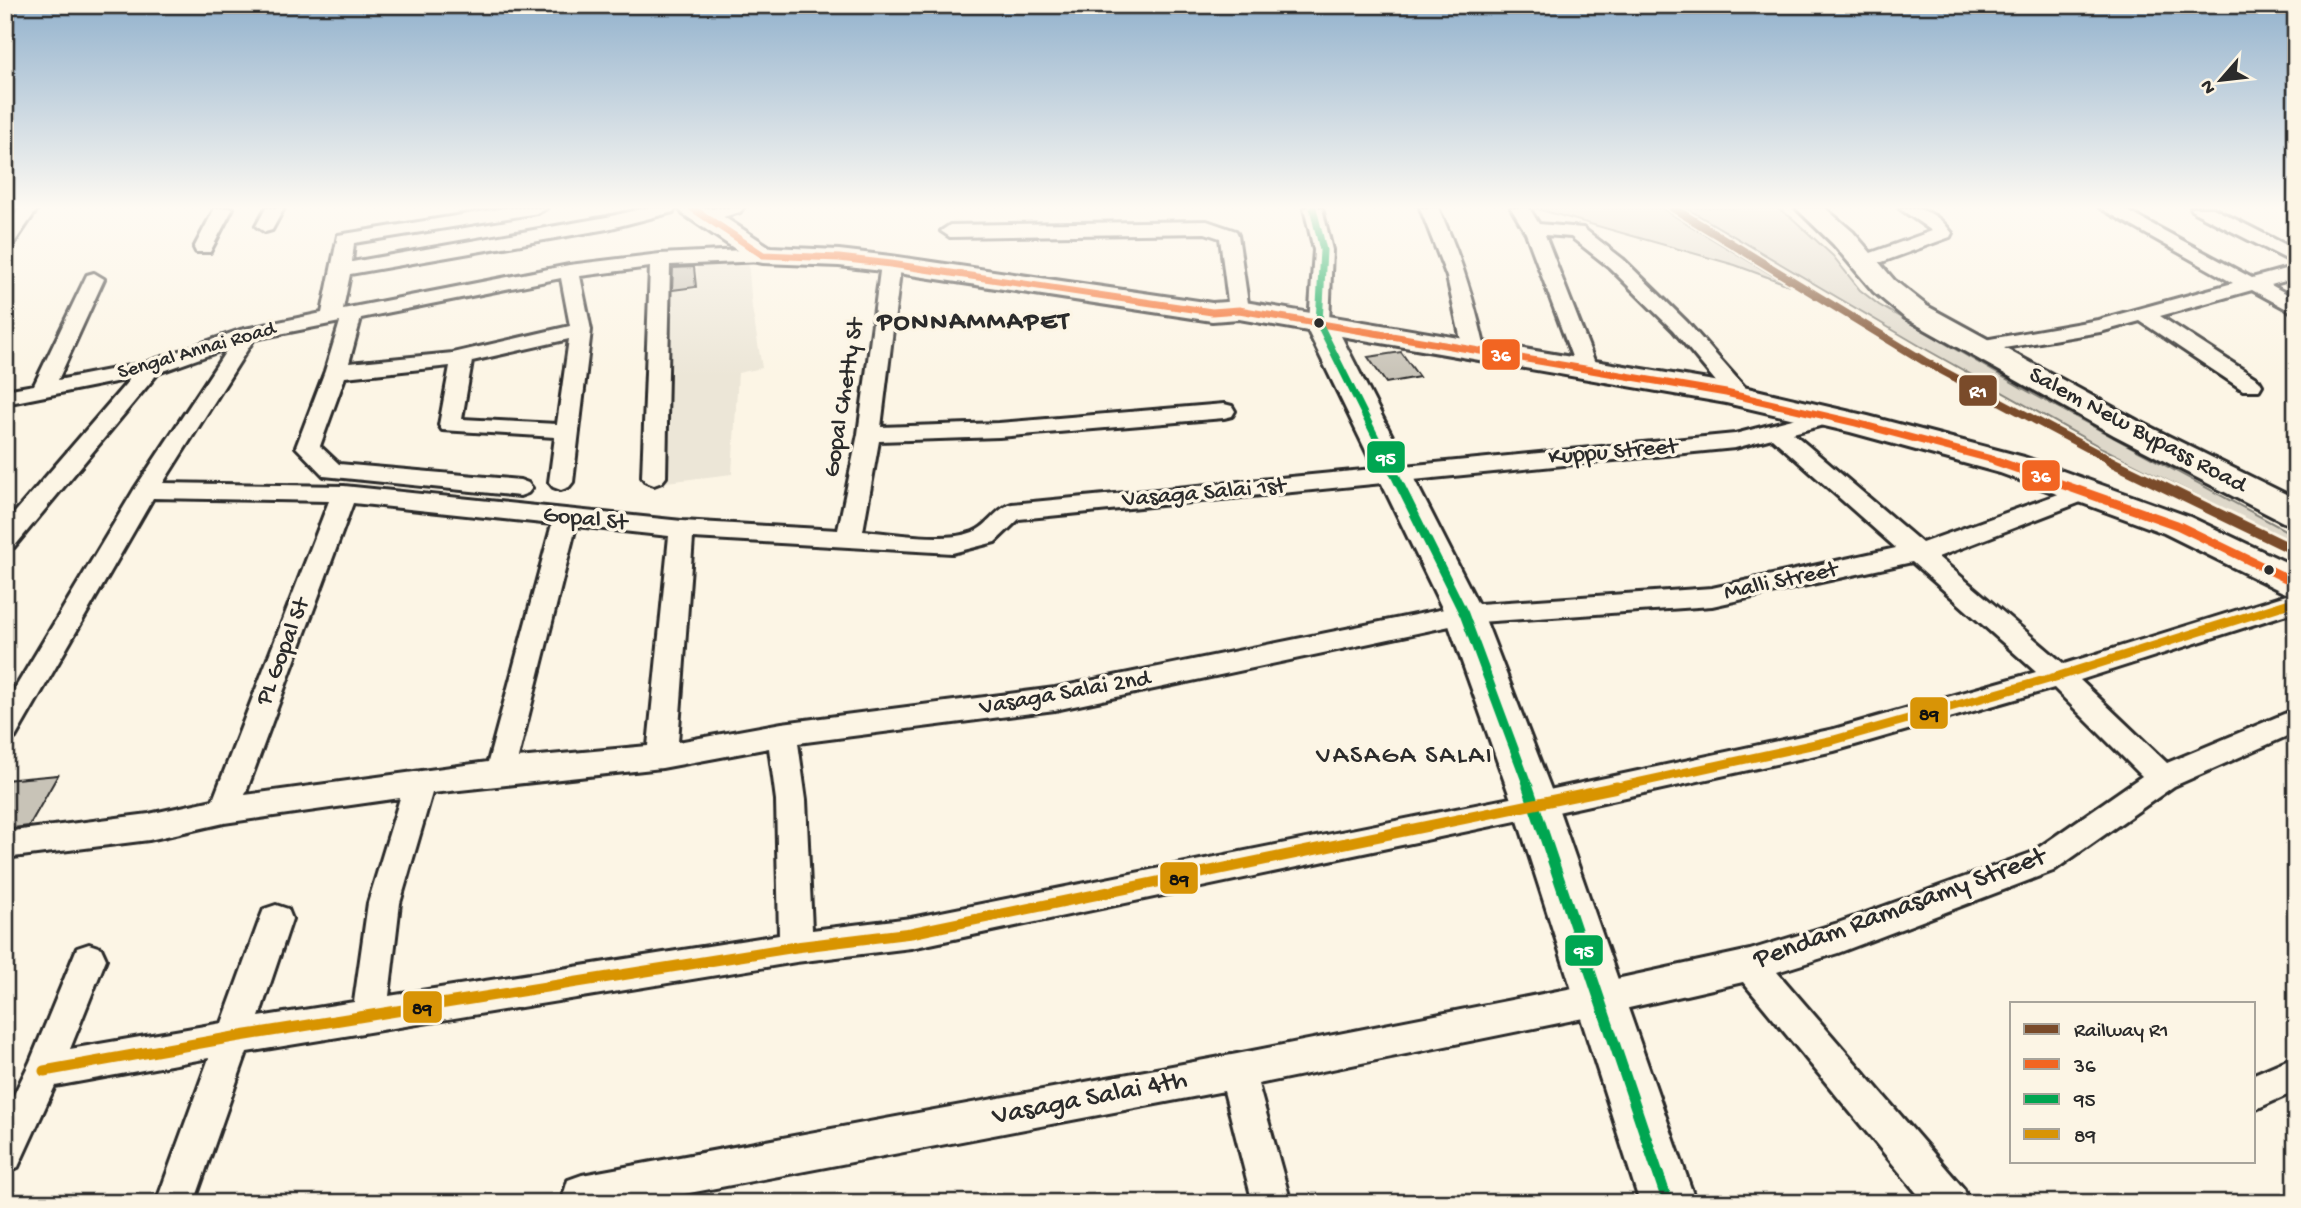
<svg xmlns="http://www.w3.org/2000/svg" width="2301" height="1208" viewBox="0 0 2301 1208" font-family="'Gochi Hand',sans-serif">
<rect width="100%" height="100%" fill="#fcf5e5"/>
<filter id="ink" filterUnits="userSpaceOnUse"><feTurbulence type="fractalNoise" baseFrequency=".0143" numOctaves="2"/><feDisplacementMap in="SourceGraphic" scale="14" xChannelSelector="R" yChannelSelector="G"/><feConvolveMatrix kernelMatrix="1 2 1 2 8 2 1 2 1" color-interpolation-filters="sRGB"/></filter>
<g filter="url(#ink)">
<path fill="#ece6d7" d="M748,259L752,308L762,368L738,373L732,474L666,482L671,412L666,328L672,291L697,289V264Z"/>
<path fill="#ded8ca" stroke="#84827a" stroke-width="2" d="M1534,208H1661L1789,285L1735,265Z
M1686,208H1777L1792,218L1833,256L1860,290L1879,305L2022,388L2296,536V545L2102,448L1920,346Z"/>
<path fill="#c8c3b7" stroke="#2b2b2b" stroke-width="2" d="M694,267L696,287L672,290L673,268Z
M1401,352L1419,377L1386,383L1368,357Z
M58,775L29,826L5,829V780Z"/>
<g fill="none" stroke-linecap="round" stroke-linejoin="round">
<g stroke="#2b2b2b" stroke-width="6">
<path id="street" d="M20,208H38L12,246L5,248V228Z
M215,208H233L210,252H196L194,248Z
M266,208H284L272,230L265,232L256,226Z
M505,208H547L538,213L354,243L352,262L607,217L646,208H676L673,212L607,229L350,274L343,309L569,265L660,254L763,249L773,255L763,261L670,265L666,477L662,482L654,485L646,482L642,477L650,267L580,276L591,330L573,482L569,487L561,490L553,487L549,482L555,437L442,430L439,425L450,366L345,377L320,446L339,464L520,480L528,483L532,488L528,493L520,496L324,476L296,447L325,371L340,322L254,339L163,483L344,486L682,521L838,530L858,434L881,264L891,258L901,264L881,427L999,423L1224,404L1232,406L1235,411L1232,416L1224,418L999,437L879,441L863,531C894,533 944,543 973,532C989,526 996,508 1012,504L1735,434L1827,410L1835,412L1838,417L1835,422L1793,433L1922,543L2078,487L2086,484L2094,487L2098,492L2094,497L1938,557L2064,664L2296,592V611L2080,680L2167,763L2296,709V732L2174,786L2053,871L1838,953L1777,972L1964,1189L1969,1203H1925L1743,982L1598,1015L1258,1084L1291,1203H1253L1224,1091L637,1203H561L568,1180L582,1175L1237,1054L1598,983L1750,950L1838,923L2031,853L2142,776L2054,688L1834,751L1535,817L911,948L796,962L247,1052L194,1203H156L209,1058L55,1086L18,1167L5,1173V1113L30,1062L77,948L89,944L101,948L106,959L70,1049L222,1023L260,919L264,909L276,905L288,909L292,919L259,1017L354,1002L368,903L400,798L224,823L149,840L5,858V832L149,814L213,800L329,501L153,498L15,738L5,741V705L134,490L228,348L158,373L14,547L5,549V524L130,379L5,404V390L34,385L87,275L94,273L104,279L58,380L145,363L240,330L322,313L338,235ZM561,278L570,326L453,353L349,363L361,318ZM569,339L557,424L462,419L472,361ZM1772,438L1896,548L1712,588L1464,605L1055,688L782,723L678,742L693,538L952,553L995,542L1019,519L1735,448ZM353,503L552,524L488,762L245,795ZM576,526L669,536L648,746L518,758ZM1912,562L2036,672L1834,729L1535,793L911,918L812,930L806,800L798,743L1055,710L1464,623L1712,606ZM769,748L776,800L779,935L389,996L400,903L432,793L662,768Z
M716,208H743L740,212L706,222L697,217L700,213Z
M1304,208H1322L1332,250L1329,323L1326,327H1312L1309,323L1314,250Z
M1420,208H1438C1460,253 1474,300 1485,349L1481,353H1467L1463,349L1447,277Z
M1511,208H1529L1539,224L1583,228L1623,259L1687,322L1749,392L1752,397L1749,402H1733L1673,330L1609,267L1571,237L1545,235L1597,368L1594,373H1578L1526,233Z
M1899,208C1922,207 1938,213 1952,233L1950,237L1882,262H1868L1865,258L1868,254L1932,231Z
M2100,208H2122L2252,278L2296,266V278L2271,285L2296,299V314L2252,290L2160,316L2259,380L2262,385L2259,390H2243L2140,321L2100,332L1980,352L1973,350L1970,346L1973,342L2098,320L2233,283Z
M2191,208H2213L2296,250V264L2194,212Z
M1207,221L1236,231L1238,235L1249,310L1246,314H1232L1229,310L1220,238L1205,233L950,237L941,231L950,225Z
M2296,1056V1091L2254,1110V1074Z"/>
</g>
<g stroke="#2b2b2b" stroke-width="6">
<path id="secondary" d="M679,208H710L770,247L839,250L891,256L1212,303L1239,301L1726,383L1868,416L2024,457L2190,517L2296,567V596L2283,592L2164,533L2000,473L1850,432L1726,403L1341,336L1483,614L1557,805L1696,1203H1640L1513,805L1445,614L1308,331L1239,319L1212,321L891,272L839,266L763,263L753,261L683,214Z"/>
</g>
<g stroke="#2b2b2b" stroke-width="6">
<path id="primary" d="M1796,208H1825L1853,232L1894,280L1927,306L2138,421L2296,499V526L2283,522L2114,435L1905,318L1874,292L1833,244Z"/>
</g>
<use href="#street" fill="#fcf5e5" fill-rule="evenodd"/>
<use href="#secondary" fill="#fcf5e5" fill-rule="evenodd"/>
<use href="#primary" fill="#fcf5e5" fill-rule="evenodd"/>
<g stroke="#fcf5e5" stroke-width="11">
<path id="bus-1-far1" d="M692,208L763,255L839,258L891,264L1212,312L1239,310L1726,393L1856,423L2002,462"/>
</g>
<g stroke="#fcf5e5" stroke-width="14">
<path id="bus-1" d="M1996,461L2177,525L2296,583"/>
</g>
<g stroke="#fcf5e5" stroke-width="11">
<path id="bus-2-far2" d="M1313,208L1323,250L1319,323L1388,462"/>
</g>
<g stroke="#fcf5e5" stroke-width="14">
<path id="bus-2-far1" d="M1388,461L1464,614L1529,789"/>
</g>
<g stroke="#fcf5e5" stroke-width="17">
<path id="bus-2" d="M1528,787L1668,1203"/>
</g>
<g stroke="#fcf5e5" stroke-width="14">
<path id="bus-3-far1" d="M1609,789L1834,740L2059,676L2296,601"/>
</g>
<g stroke="#fcf5e5" stroke-width="17">
<path id="bus-3" d="M44,1071L234,1037L796,947L911,933L1617,787"/>
</g>
<use href="#bus-1-far1" stroke="#f26522" stroke-width="7"/>
<use href="#bus-1" stroke="#f26522" stroke-width="9"/>
<use href="#bus-2-far2" stroke="#00a651" stroke-width="7"/>
<use href="#bus-2-far1" stroke="#00a651" stroke-width="9"/>
<use href="#bus-2" stroke="#00a651" stroke-width="11"/>
<use href="#bus-3-far1" stroke="#d89406" stroke-width="9"/>
<use href="#bus-3" stroke="#d89406" stroke-width="11"/>
<g stroke="#fcf5e5" stroke-width="12">
<path id="rail-1-far1" d="M1673,208L1924,361L2114,462"/>
</g>
<g stroke="#fcf5e5" stroke-width="16">
<path id="rail-1" d="M2110,461L2296,551"/>
</g>
<use href="#rail-1-far1" stroke="#7a4b2a" stroke-width="8"/>
<use href="#rail-1" stroke="#7a4b2a" stroke-width="10"/>
</g>
</g>
<linearGradient id="sky" x2="0" y2="1"><stop stop-color="#93b2cd"/><stop offset="0.55" stop-color="#fefaf3"/><stop offset="1" stop-color="#fefaf3" stop-opacity="0"/></linearGradient>
<rect width="2301" height="377" fill="url(#sky)"/>
<g fill="#2b2b2b" stroke="#fcf5e5" stroke-width="2.5">
<circle cx="1319" cy="323" r="6"/>
<circle cx="2269" cy="570" r="6"/>
</g>
<g text-anchor="middle" dominant-baseline="central" stroke-width="7" stroke-linejoin="round" paint-order="stroke">
<g font-size="21" fill="#2b2b2b" stroke="#fcf5e5">
<text transform="translate(197 352) rotate(-16)">Sengal Annai Road</text>
</g>
<g font-size="24" fill="#2b2b2b" stroke="#fcf5e5">
<text transform="translate(845 398) rotate(-81)">Gopal Chetty St</text>
<text transform="translate(2137 431) rotate(28)">Salem New Bypass Road</text>
<text transform="translate(1613 453) rotate(-5)">Kuppu Street</text>
<text transform="translate(1204 494) rotate(-5)">Vasaga Salai 1st</text>
<text transform="translate(585 520) rotate(6)">Gopal St</text>
<text transform="translate(1781 582) rotate(-12)">Malli Street</text>
<text transform="translate(284 652) rotate(-69)">PL Gopal St</text>
<text transform="translate(1065 694) rotate(-10)">Vasaga Salai 2nd</text>
</g>
<g font-size="26" font-weight="bold" letter-spacing="2" fill="#2b2b2b" stroke="#fcf5e5">
<text x="974" y="323">PONNAMMAPET</text>
</g>
<g font-size="26" letter-spacing="2" fill="#2b2b2b" stroke="#fcf5e5">
<text x="1405" y="757">VASAGA SALAI</text>
</g>
<g font-size="28" fill="#2b2b2b" stroke="#fcf5e5">
<text transform="translate(1900 909) rotate(-20)">Pendam Ramasamy Street</text>
<text transform="translate(1090 1099) rotate(-11)">Vasaga Salai 4th</text>
</g>
</g>
<g stroke="#fcf5e5" stroke-width="2.5">
<rect x="1481" y="338" width="40" height="33" rx="7" fill="#f26522"/>
<rect x="1958" y="374" width="40" height="33" rx="7" fill="#7a4b2a"/>
<rect x="1366" y="440" width="40" height="34" rx="7" fill="#00a651"/>
<rect x="2021" y="459" width="40" height="33" rx="7" fill="#f26522"/>
<rect x="1909" y="696" width="40" height="34" rx="7" fill="#d89406"/>
<rect x="1159" y="861" width="40" height="34" rx="7" fill="#d89406"/>
<rect x="1564" y="934" width="40" height="33" rx="7" fill="#00a651"/>
<rect x="402" y="990" width="41" height="34" rx="7" fill="#d89406"/>
</g>
<g font-size="19" text-anchor="middle" font-weight="bold" fill="#fff">
<text x="1501" y="361">36</text>
<text x="1978" y="397">R1</text>
<text x="1386" y="464">95</text>
<text x="2041" y="482">36</text>
<text x="1584" y="957">95</text>
</g>
<g font-size="19" text-anchor="middle" font-weight="bold" fill="#111">
<text x="1929" y="720">89</text>
<text x="1179" y="885">89</text>
<text x="422" y="1014">89</text>
</g>
<rect width="2301" height="1208" fill="none" stroke="#fcf5e5" stroke-width="28"/>
<rect x="14" y="14" width="2273" height="1180" fill="none" stroke="#2b2b2b" stroke-width="2.5" filter="url(#ink)"/>
<rect x="2010" y="1002" width="245" height="161" fill="#fcf5e5" stroke="#a8a49b" stroke-width="2"/>
<rect x="2024" y="1024" width="35" height="10" fill="#7a4b2a" stroke="#a8a49b" stroke-width="2"/>
<text x="2074" y="1036" font-size="21" fill="#2b2b2b">Railway R1</text>
<rect x="2024" y="1059" width="35" height="10" fill="#f26522" stroke="#a8a49b" stroke-width="2"/>
<text x="2074" y="1072" font-size="21" fill="#2b2b2b">36</text>
<rect x="2024" y="1094" width="35" height="10" fill="#00a651" stroke="#a8a49b" stroke-width="2"/>
<text x="2074" y="1106" font-size="21" fill="#2b2b2b">95</text>
<rect x="2024" y="1129" width="35" height="10" fill="#d89406" stroke="#a8a49b" stroke-width="2"/>
<text x="2074" y="1142" font-size="21" fill="#2b2b2b">89</text>
<g transform="translate(2221 80) rotate(242)" stroke="#fcf5e5" stroke-width="5" paint-order="stroke">
<path d="M0-5L12 26L0 18L-12 26Z" fill="#2b2b2b"/>
<text y="-10" font-size="19" font-weight="bold" text-anchor="middle" fill="#2b2b2b">N</text>
</g>
</svg>
